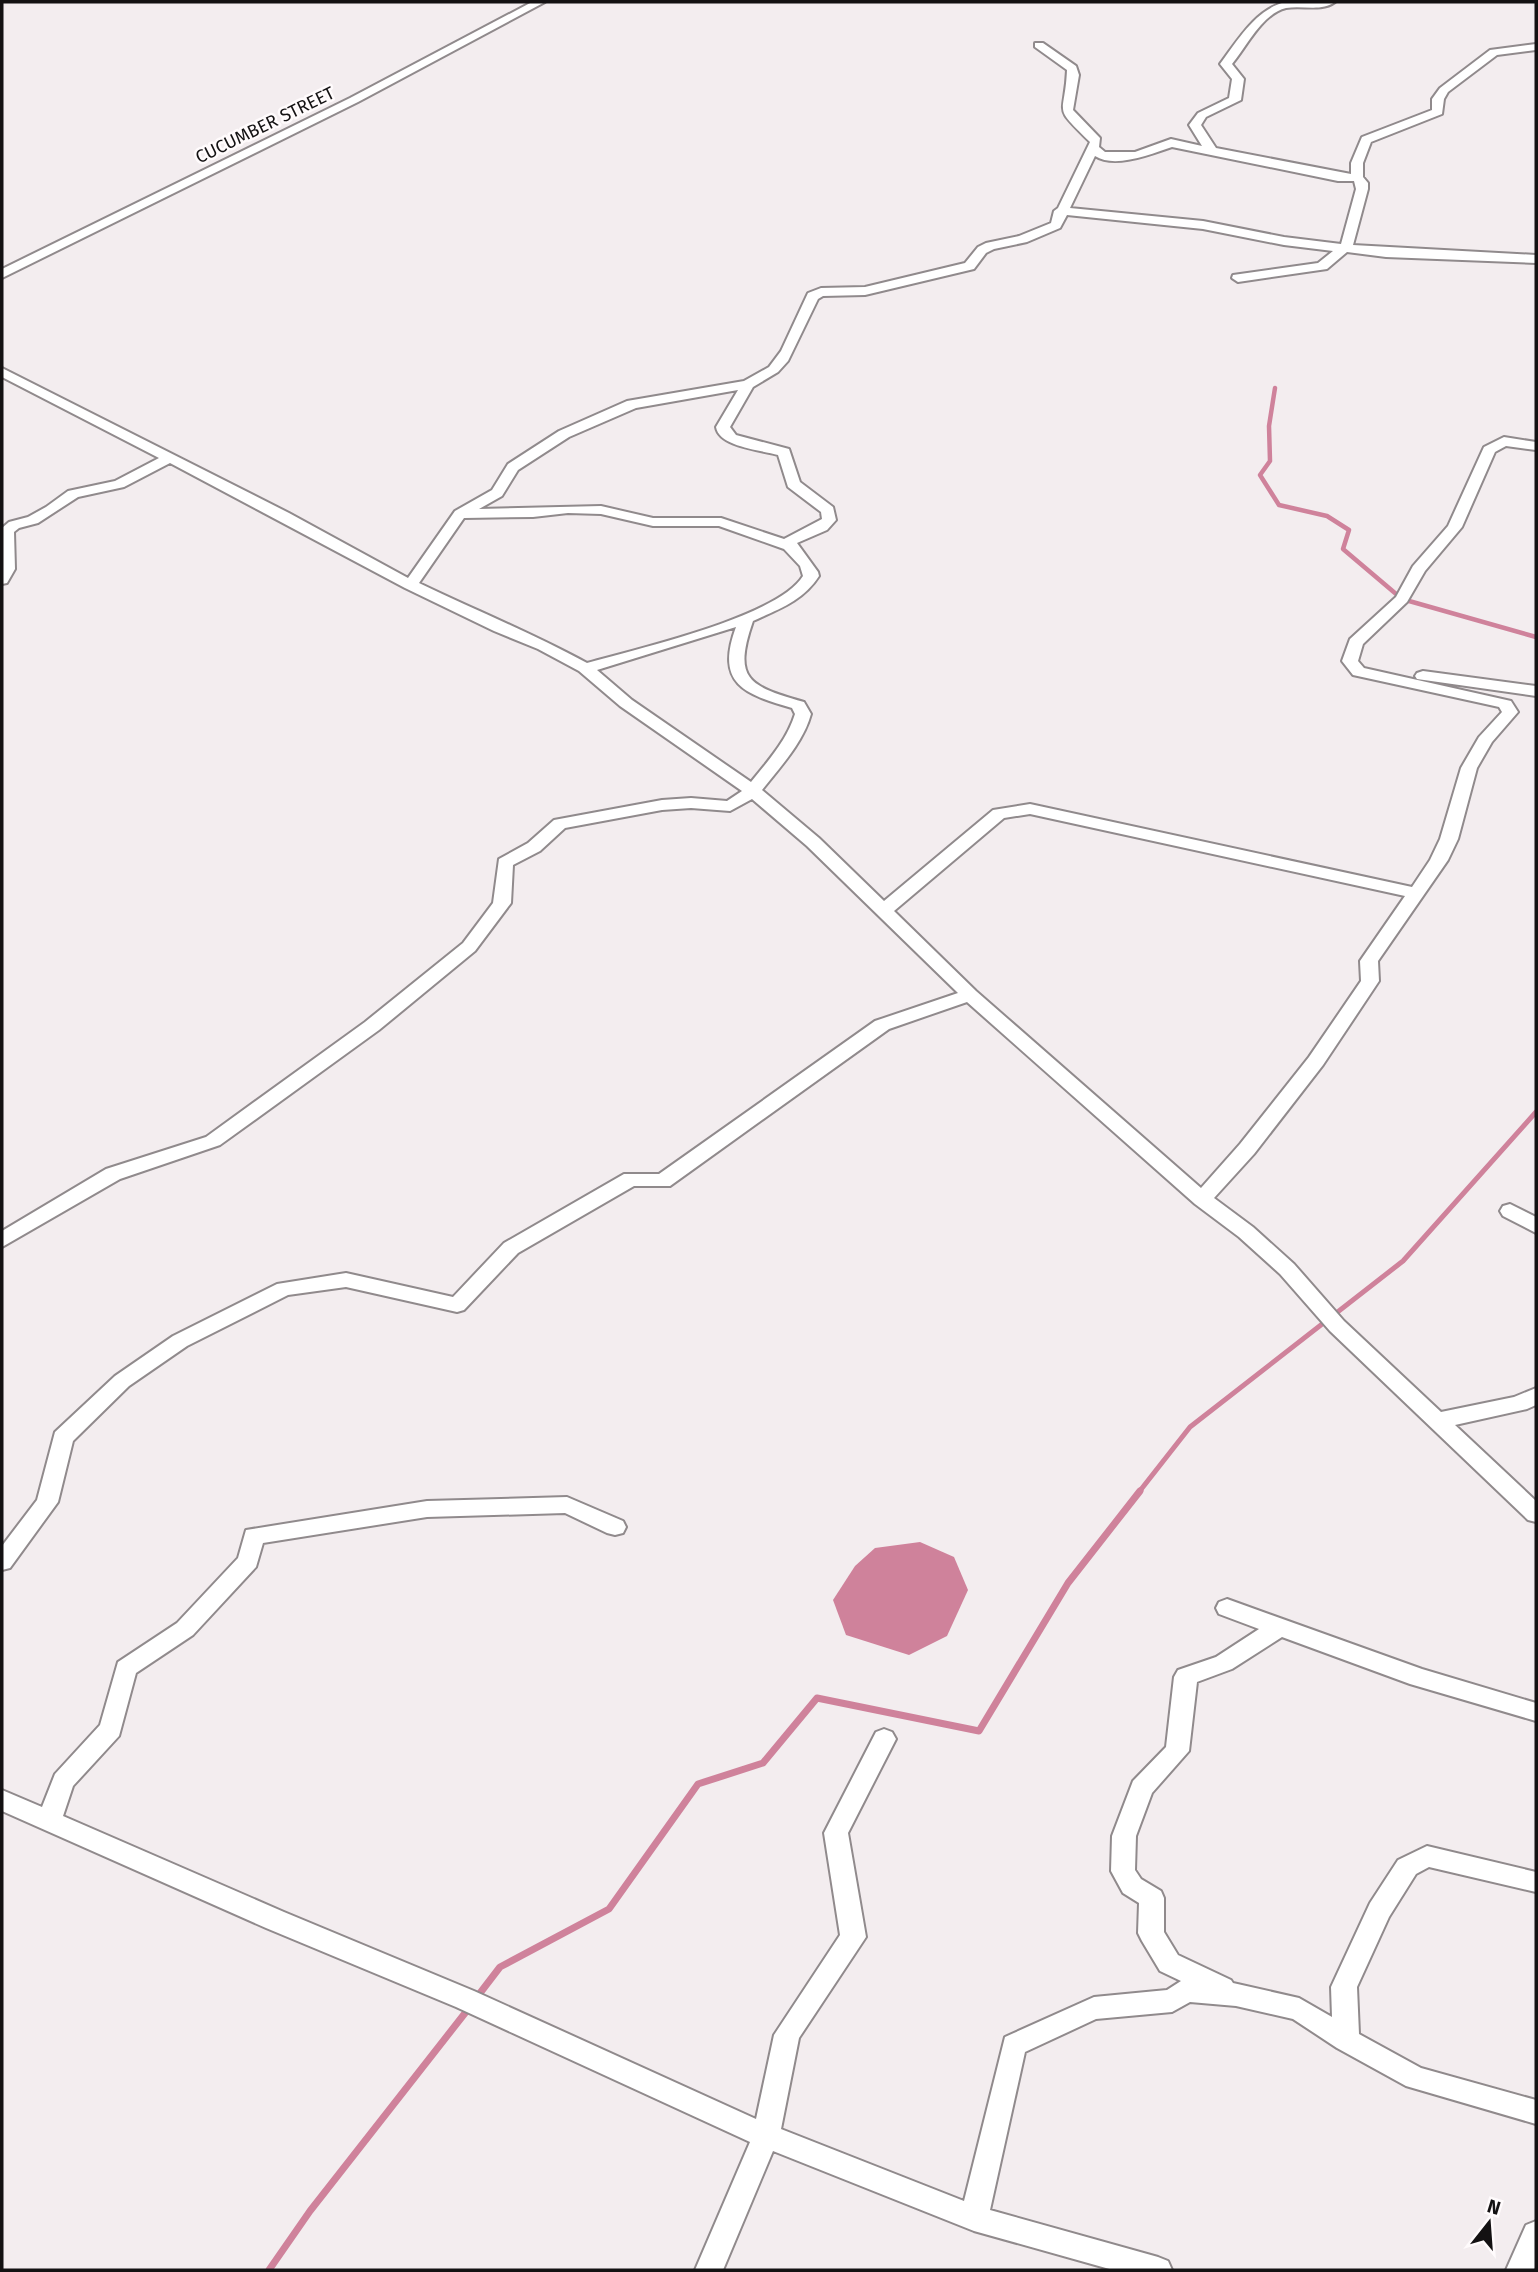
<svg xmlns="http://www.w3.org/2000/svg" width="1538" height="2272" viewBox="0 0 1538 2272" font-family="'Fira Sans',sans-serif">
<rect width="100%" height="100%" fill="#f3edef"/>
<path fill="#cf829b" d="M920,1542L954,1557L968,1590L947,1636L909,1655L846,1635L833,1600L855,1566L875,1548Z"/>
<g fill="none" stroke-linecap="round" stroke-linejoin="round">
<path stroke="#cf829b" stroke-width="4.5" d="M1275,388L1269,426L1270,461L1260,475L1279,505L1327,516L1349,530L1343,549L1402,599L1536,637"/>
<path stroke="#cf829b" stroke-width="5" d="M1139,1492L1190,1427L1403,1261L1536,1112"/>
<path stroke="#cf829b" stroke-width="7" d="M477,1997L500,1967L609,1909L698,1784L763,1763L817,1698L979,1731L1068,1583L1140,1491
M269,2270L310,2211L469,2008"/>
<g stroke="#908a8c" stroke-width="4">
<path id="street" d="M532,2H545L358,102L2,278V269L350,98Z
M1285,2H1335C1321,12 1303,5 1286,8C1262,14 1247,46 1232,64L1244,79L1241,100L1206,117L1201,125L1216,148L1351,174V163L1362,137L1432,110V99L1440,88L1490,50L1536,44V50L1497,55L1448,92L1444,99L1442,114L1371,142L1363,163V177L1368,183V189L1353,245L1536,255V263L1386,257L1347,252L1327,269L1238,282L1232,278L1233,275L1318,263L1333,251L1284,245L1203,229L1067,215L1060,228L1027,242L994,249L986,253L974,269L865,295L823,296L818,299L788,361L778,372L753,387L730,427L736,435L789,449L800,482L833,507L836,520L827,530L797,543L818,572L819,576C803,601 779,609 753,621C732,681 750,686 804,702L811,714C803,743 780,767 762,790L819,838L884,901L993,810L1030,804L1412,887L1430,860L1440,839L1461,768L1479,737L1502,712L1499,707L1481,703L1353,675L1342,661L1350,639L1396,597L1413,566L1448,526L1484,447L1504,437L1536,442V450L1506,446L1495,452L1462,527L1425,571L1407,602L1363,644L1358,661L1364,668L1511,701L1518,712L1492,742L1477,768L1458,839L1448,860L1378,961L1379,981L1323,1065L1254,1154L1214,1198L1253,1227L1294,1264L1344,1321L1441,1412L1514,1397L1536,1388V1405L1527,1409L1455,1425L1536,1501V1522L1528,1520L1330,1331L1280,1274L1239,1237L1195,1204L967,1002L889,1029L670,1186H634L518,1253L464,1310L457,1312L346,1287L288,1295L187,1346L129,1386L73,1441L58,1502L10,1568L2,1570V1546L37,1500L55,1432L115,1376L173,1336L277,1284L346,1273L453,1297L504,1243L624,1174H659L875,1021L958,993L807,846L752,799L730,811L691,808L662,810L565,828L540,851L513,865L511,903L475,951L379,1030L220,1145L120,1179L2,1247V1231L106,1169L206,1137L365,1022L463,943L493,903L499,859L528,843L554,820L662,800L691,798L727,801L742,791L620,706L579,671L538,649L494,631L405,588L170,463L124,487L78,497L38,523L19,528L14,532L15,569L7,583L2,584V528L9,522L28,517L46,507L68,491L115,481L159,458L2,377V368L289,513L408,578L455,511L492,490L508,464L559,431L627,401L744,381L769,367L781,351L808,293L821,288L865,287L965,263L978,247L986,243L1019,236L1051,223L1054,211L1058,208L1090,142C1051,104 1065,118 1067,70L1035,47V43H1043L1076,66L1079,75L1073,110L1100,138L1099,147L1105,152H1135L1171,139L1202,146L1189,125L1198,113L1229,98L1232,79L1220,64C1238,40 1255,10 1285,2ZM1172,147L1338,181H1354L1356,189L1341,244L1284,237L1203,221L1070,208L1095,156C1115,169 1151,154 1172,147ZM738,390L716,427C719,447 761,450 778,455L788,487L821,512L822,519L784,539L721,518H653L601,506L479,509L502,496L518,470L569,437L636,408ZM568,513L601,514L653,526H719L784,549L800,566L803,576C778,617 636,649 587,663C532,633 475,610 419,583L464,518L533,517ZM736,627C715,684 744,694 792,708L795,714C787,740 768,761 751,782L632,700L597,670ZM1030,814L1405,896L1360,961L1361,981L1309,1057L1240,1144L1201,1188L976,991L894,911L1004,818Z
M1423,671L1536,686V696L1417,679L1415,676L1417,673Z
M1510,1204L1536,1217V1233L1503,1216L1500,1211L1503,1206Z
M567,1497L623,1521L626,1527L623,1533L615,1535L607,1533L565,1513L427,1517L263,1543L256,1567L193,1635L136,1673L119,1736L73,1786L63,1816L284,1912L474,1991L756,2119L774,2035L840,1935L824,1833L876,1732L884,1729L892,1732L896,1739L848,1833L866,1937L799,2038L781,2129L964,2201L1005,2037L1094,1997L1167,1990L1181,1981L1160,1971L1142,1941L1138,1933L1139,1903L1123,1893L1111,1871L1112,1836L1133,1781L1166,1747L1174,1677L1178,1670L1216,1657L1259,1629L1219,1614L1216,1608L1219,1602L1227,1599L1422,1669L1536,1703V1721L1410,1684L1282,1637L1232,1669L1197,1682L1189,1751L1152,1793L1136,1836L1135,1870L1141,1879L1161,1891L1164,1898V1932L1178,1955L1231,1980L1233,1983L1299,1998L1332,2017L1331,1987L1370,1903L1398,1860L1427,1846L1536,1872V1892L1429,1867L1416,1874L1389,1917L1357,1987L1359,2034L1421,2068L1536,2100V2124L1406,2086L1337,2048L1293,2019L1236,2006L1190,2002L1172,2012L1096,2019L1025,2052L990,2210L1158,2257L1168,2261L1172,2270H1113L974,2231L773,2151L723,2270H695L750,2142L456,2007L266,1928L2,1811V1790L42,1807L55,1774L100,1725L118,1662L177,1623L238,1558L246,1530L427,1501Z
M1536,2221V2265L1534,2270H1506L1526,2225Z"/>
</g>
<use href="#street" fill="#fff" fill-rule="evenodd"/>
</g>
<g text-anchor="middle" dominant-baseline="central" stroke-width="5" stroke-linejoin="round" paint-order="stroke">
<g font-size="18" fill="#131112" stroke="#fffbfc">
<text transform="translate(265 125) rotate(-26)">CUCUMBER STREET</text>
</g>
</g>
<rect width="1538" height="2272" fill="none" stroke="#131112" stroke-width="7"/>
<g transform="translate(1489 2223) rotate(17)" stroke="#fffbfc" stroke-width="5" paint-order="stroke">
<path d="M0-5L12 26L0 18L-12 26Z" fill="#131112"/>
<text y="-10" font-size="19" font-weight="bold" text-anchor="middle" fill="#131112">N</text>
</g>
</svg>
